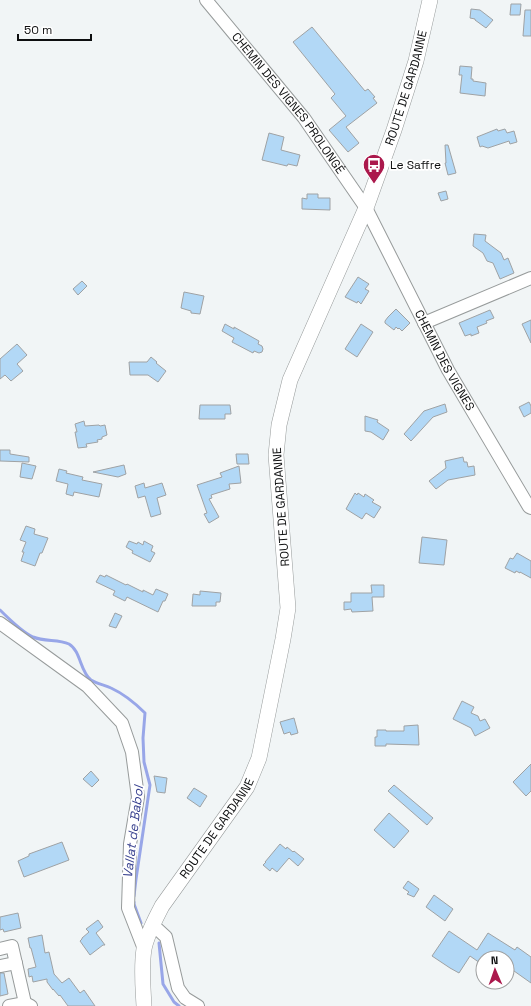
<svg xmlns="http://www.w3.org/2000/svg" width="531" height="1006" viewBox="0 0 531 1006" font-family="'Space Grotesk',sans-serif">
<rect width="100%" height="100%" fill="#f1f5f6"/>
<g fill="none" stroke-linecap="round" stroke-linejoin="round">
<path stroke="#98a6e8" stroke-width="3" d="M0,610C9,619 22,632 33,637C45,642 58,639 69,644C81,651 80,672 91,680C97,684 105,685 111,688C124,694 135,703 145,713L143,738L144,762L150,785L136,879L134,896
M134,902V904L141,923
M159,943L163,984L174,1002L179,1006"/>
</g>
<path fill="#b2d8f6" stroke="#9fa2a4" d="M511,4H521L520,15H510Z
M471,9L480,10L493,20L486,28L475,20V19L470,18Z
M525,10H531V36H523Z
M312,27L365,91L368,89L375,97L373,98L377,103L346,127L359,143L348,152L329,130L346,116L331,98L335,94L293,42Z
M460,66L472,67L471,79H473V81L486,83L485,96L460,93L462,75H459Z
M497,129L498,131L505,129L507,133L514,131L517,142L510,144L509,141L488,148L482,146L480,147L477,137Z
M269,133L284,137L281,150L300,155L297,166L288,164L287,166L262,160Z
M445,145H448L456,173L448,175L445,163H446Z
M446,191L448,199L441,201L438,193Z
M307,194H318V198H330V210L302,209V198L307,199Z
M474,234L486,235L485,241L501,253L504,260L508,258L514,273L500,279L493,263L487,261L483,253L473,246Z
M358,277L369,284L365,289L369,291L361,304L358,301L357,303L345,297Z
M82,281L87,286L78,295L73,289Z
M184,292L204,296L200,314L191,313V311L181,308Z
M396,309L410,323L402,331L399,328L398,329L396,327L394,330L385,323V321L388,317Z
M490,310L494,318L486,321L487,323L477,327L479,333L471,336V334L465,336L459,323Z
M531,320V343L522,324Z
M225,324L234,329V327L259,341L258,344L262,346L263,349L262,352L259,353L254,351L253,353L232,342L234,338L222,331Z
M361,324L373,332L357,357L345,349Z
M17,344L27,355L17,364L23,371L11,381L5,375L0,379V359Z
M151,357L157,362L156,363L166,371L158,382L148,375H130L129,362H147Z
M529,402L531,406V413L524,417L519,407Z
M445,404L447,412L433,417L411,441L404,434L424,411Z
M200,405H230L231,414H225V419H199Z
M365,416L378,420L377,422L389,430L383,440L371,432L365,431Z
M84,421L85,426L99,425L100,426L105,425L107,435L102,437V439L97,440L98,442L86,444L87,447L78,448L75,432H77L75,424Z
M0,450H10V454L29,457V462L0,461Z
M236,454H248L249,464H237Z
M463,457L464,462H467L468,467L474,466L475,475L448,480L436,489L429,481L446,468L445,461Z
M22,463L36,466L32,479L20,477Z
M124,465L126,474L118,477L93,472Z
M239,466L241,483L229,484L230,489L211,495L212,498L209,499L219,517L209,523L204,514L207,513L197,485L222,477L220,473Z
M59,469L67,471L66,473L83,477L82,480L102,484L99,497L74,492L73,496L66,494L68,484L56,481Z
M144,483L145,488L162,483L166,495L157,498L161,514L151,517L145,496L138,498L135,486Z
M355,493L357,495L358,493L364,497L365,494L374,500L372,502L381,507L374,518L366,513L362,519L346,509Z
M26,526L35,529L34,534L48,538L42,553H40L35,566L21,561L24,552H22L26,542L20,540Z
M422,537L447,540L444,565L419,563Z
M129,541L137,544L138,542L143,545L144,541L153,546L151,551L155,553L150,562L132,553L133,551L126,547Z
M517,553L531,561V578L520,572V573L516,571L515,573L505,568L510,558L513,559Z
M100,575L105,577L106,575L126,585L127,584L143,592V590L153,595L156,589L168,594L165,601H163L158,612L127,597L125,601L113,595L115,591L96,582Z
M371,585H384V597H372L373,611L352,612L351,609L344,610V602H351V593H372Z
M200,591L221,593L220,602H216V606H192L193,594L200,595Z
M115,613L122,616L116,628L109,626Z
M462,701L474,707L471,713L478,716L480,721L485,719L490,728L475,736L471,728L453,719Z
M294,718L298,733L291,735L290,732L284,734L280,722Z
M418,725L419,745L386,744V746H375V737H377V730H386V731H404V726Z
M531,764V791L526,796L513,782Z
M91,771L99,780L92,787L83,779Z
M154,776L167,778L165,793L157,792Z
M394,785L433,818L427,825L388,791Z
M194,788L207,796L200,807L187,798Z
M389,813L409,831L394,848L374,830Z
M62,842L69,860L24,877L18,861L29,856V854Z
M280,844L286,849L287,847L293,852L294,851L304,859L298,866L289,858L277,872L272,868L270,871L263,865L266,862H265Z
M408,881L419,889L414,897L407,894L409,892L403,888Z
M434,895L453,909L445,921L426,907Z
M18,913L21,928L4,932L3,929L0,930V917Z
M98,920L103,927L96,933L105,945H103L90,955L80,941L82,939V938L89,932L86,929Z
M449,931L477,950L488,933L515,950L517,947L531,957V983L507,966V958H483L480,963L470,956L459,973L450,968L432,956Z
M42,935L45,953L49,952L54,974L62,983L69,978L80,993L84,990L95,1006H68L60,995L59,996L53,989V990L47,982V979L33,982L32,976L29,977L28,969L36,967L31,948H30L28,938Z
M0,973H4L8,994L0,996Z"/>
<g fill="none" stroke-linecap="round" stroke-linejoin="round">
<g stroke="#979b9b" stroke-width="14">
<g id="minor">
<path id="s1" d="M206,0L304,118L366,208L448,370L529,507L531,508"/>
<path d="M424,323L531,278"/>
<path d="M0,623L87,686L122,723L132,752L138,797L130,844L128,908L144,949"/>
<path d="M153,925L166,937L178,988L185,998L198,1006"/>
<path d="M0,949L12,946L25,1003"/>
<path d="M0,966L16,963"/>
<path d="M9,1006L25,1003L31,1006"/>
</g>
</g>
<g stroke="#979b9b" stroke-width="16">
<g id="tertiary">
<path id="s2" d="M144,1006C143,987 141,968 144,949C147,934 155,920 162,906L247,787L259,758L283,639L288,608L276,455L279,425L290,380L366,208L394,130L416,61L430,0"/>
</g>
</g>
<use href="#minor" stroke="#fff" stroke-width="12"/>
<use href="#tertiary" stroke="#fff" stroke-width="15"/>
</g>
<defs>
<g id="bus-pin" transform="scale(1.15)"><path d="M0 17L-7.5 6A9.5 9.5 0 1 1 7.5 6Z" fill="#ab184c" stroke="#fff"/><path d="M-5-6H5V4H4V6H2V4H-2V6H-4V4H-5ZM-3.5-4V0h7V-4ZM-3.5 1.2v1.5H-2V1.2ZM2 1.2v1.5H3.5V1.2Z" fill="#fff"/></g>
</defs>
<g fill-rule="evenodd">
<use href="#bus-pin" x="374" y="165"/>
</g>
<g text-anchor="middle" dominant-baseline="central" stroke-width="3.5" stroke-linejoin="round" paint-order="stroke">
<g font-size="12" fill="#0d0e0f" stroke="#fff">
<text stroke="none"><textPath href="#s2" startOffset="979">ROUTE DE GARDANNE</textPath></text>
<text stroke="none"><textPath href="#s1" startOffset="132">CHEMIN DES VIGNES PROLONGÉ</textPath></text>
<text stroke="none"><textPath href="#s1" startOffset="434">CHEMIN DES VIGNES</textPath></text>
<text transform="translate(281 507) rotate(-94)">ROUTE DE GARDANNE</text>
<text stroke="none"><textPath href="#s2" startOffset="199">ROUTE DE GARDANNE</textPath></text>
</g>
<g font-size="12" fill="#0d0e0f" stroke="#fff" text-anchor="start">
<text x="390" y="165">Le Saffre</text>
</g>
<g font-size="13" font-style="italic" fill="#3a4390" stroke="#fff">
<text transform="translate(133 832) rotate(-83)">Vallat de Babol</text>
</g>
</g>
<g transform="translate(495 970) rotate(358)"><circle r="19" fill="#ffffff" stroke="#9e9f9f"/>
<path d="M0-3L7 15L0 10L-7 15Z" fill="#ab184c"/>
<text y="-6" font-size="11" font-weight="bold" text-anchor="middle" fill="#0d0e0f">N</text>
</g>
<path d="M18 34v6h73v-6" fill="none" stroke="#0d0e0f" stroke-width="2"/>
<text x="24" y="34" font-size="12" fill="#0d0e0f" stroke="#ffffff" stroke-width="3" paint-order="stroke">50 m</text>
</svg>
